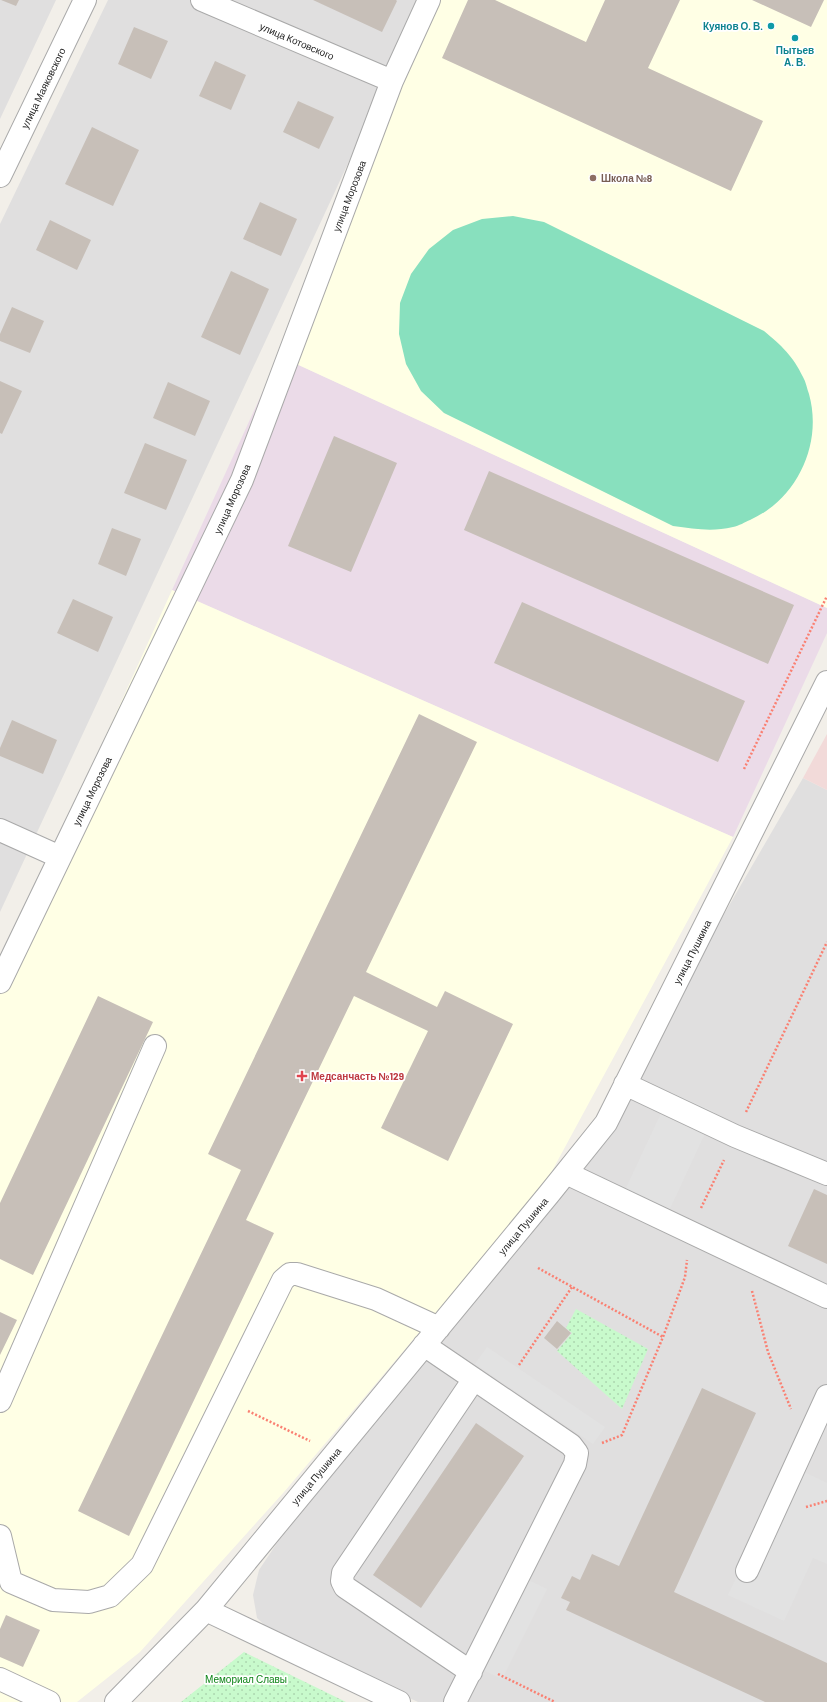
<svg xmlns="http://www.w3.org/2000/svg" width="827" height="1702" viewBox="0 0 827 1702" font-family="Barlow,sans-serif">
<defs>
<pattern id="park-dots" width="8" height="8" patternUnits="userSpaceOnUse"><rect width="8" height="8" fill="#c8facc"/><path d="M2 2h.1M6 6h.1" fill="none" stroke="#acd6af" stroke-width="1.8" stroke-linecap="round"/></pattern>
</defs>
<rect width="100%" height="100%" fill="#f2efe9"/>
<path fill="#e0dfdf" d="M0,0H56L0,119Z
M108,0H424L0,912V224Z
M803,778L827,790V1702H418L275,1635L257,1618L253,1595L259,1570L277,1543L578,1166Z"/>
<path fill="#f2dad9" d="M827,734V790L803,778Z"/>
<path fill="#ebdbe8" d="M279,356L827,608V633L733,837L172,590Z"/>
<path fill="#ffffe5" d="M441,0H827V608L279,356Z
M172,590L733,837L545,1184L284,1492L140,1652L77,1702H0V968Z"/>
<path fill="url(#park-dots)" d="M576,1309L648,1349L622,1409L557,1351L572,1333L566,1328Z
M244,1652L346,1702H181Z"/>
<path fill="#88e0be" d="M513,216L544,222L764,331C782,346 793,356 803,377C806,382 807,389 809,394C823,444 797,499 750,520C745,522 739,526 733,527C712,532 695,529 673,526L444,413L421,391L406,364L399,334L400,303L411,274L429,249L453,230L482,219Z"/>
<path fill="#e2e2e2" d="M671,1092L715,1112L661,1228L617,1207Z
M487,1347L605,1427L593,1444L475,1364Z
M789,1465L827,1483V1564L813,1558L784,1621L728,1595Z
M528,1580L547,1589L502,1679L483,1670Z"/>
<path fill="#c7bfb8" d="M1,0H19L16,6Z
M313,0H396L397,1L382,32Z
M468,0H495L586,42L605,0H680L648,68L763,121L731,191L442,58Z
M752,0H824L811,27Z
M134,27L168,41L151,79L118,64Z
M215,61L246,75L231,110L199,96Z
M298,101L334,117L319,149L283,132Z
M92,127L139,150L113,206L65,184Z
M260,202L297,219L281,256L243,239Z
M50,220L91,240L77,270L36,250Z
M231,271L269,289L240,355L201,337Z
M12,307L44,321L30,353L0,341V334Z
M0,381L22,391L2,434L0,433Z
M168,382L210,401L195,436L153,418Z
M334,436L397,463L351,572L288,546Z
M145,443L187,460L166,510L124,493Z
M489,471L794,605L768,664L464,530Z
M112,528L141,539L126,576L98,564Z
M73,599L113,617L98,652L57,633Z
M522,602L745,701L718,762L494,663Z
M419,714L477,742L366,972L437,1007L445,991L513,1024L448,1161L381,1128L428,1031L354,996L246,1220L274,1233L129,1536L78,1511L241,1170L208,1154Z
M12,720L57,740L43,774L0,756V748Z
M98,996L153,1022L33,1275L0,1259V1203Z
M814,1189L827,1195V1264L788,1246Z
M0,1312L17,1320L0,1355Z
M557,1321L571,1333L557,1349L544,1338Z
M702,1388L756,1413L674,1592L827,1663V1702H765L566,1610L570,1602L561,1598L572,1576L580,1580L592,1554L619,1566Z
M476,1423L524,1456L421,1608L373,1575Z
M6,1615L40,1630L23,1667L0,1657V1629Z"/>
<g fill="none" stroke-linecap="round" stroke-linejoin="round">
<g stroke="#a9a9a9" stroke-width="24">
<path id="minor" d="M202,0L392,81
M0,176L85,0
M0,830L60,857
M0,982L242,480L392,81L429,0
M625,1084L735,1136L827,1174
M566,1173L827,1297
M424,1345L474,1379L343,1573L342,1581L345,1587L471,1672
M0,1401L155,1046
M0,1536L11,1582L53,1600L89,1602L110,1596L142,1565L283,1280L290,1274H297L376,1299L439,1328
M747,1571L827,1396
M206,1610L399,1702
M0,1679L49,1702
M116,1702L206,1610L549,1194L606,1123L827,682
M455,1702L575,1464L577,1453L571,1445L474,1379"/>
</g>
<path stroke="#fa8072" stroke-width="2.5" stroke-dasharray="2 2" stroke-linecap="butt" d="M744,769L827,596
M746,1112L827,942
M701,1208L724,1160
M538,1268L663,1337
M752,1291L768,1352L791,1409
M519,1365L572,1287
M248,1411L310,1441
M602,1443L622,1435L663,1337L685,1277L687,1260
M806,1507L827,1501
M498,1674L555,1702"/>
<use href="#minor" stroke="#fff" stroke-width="22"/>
</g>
<g fill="#0f9aa8" stroke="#fff" stroke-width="1.5">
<circle cx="771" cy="26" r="4"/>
<circle cx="795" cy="38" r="4"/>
</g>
<circle fill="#8d6e63" stroke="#fff" stroke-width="1.5" cx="593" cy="178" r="4"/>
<path fill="#e0444e" stroke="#fff" stroke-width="1.5" d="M300 1070h4v4h4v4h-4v4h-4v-4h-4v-4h4z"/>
<g text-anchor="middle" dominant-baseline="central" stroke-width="3.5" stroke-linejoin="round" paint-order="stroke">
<g font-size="10" font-weight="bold" fill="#0d838f" stroke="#fff" text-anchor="end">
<text x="763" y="26">Куянов О. В.</text>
<text x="795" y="50" text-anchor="middle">Пытьев<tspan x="795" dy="12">А. В.</tspan></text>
</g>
<g font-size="10" fill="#222" stroke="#fff">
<text transform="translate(297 41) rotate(23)">улица Котовского</text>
<text transform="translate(43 88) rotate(-64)">улица Маяковского</text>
<text transform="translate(349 196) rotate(-69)">улица Морозова</text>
<text transform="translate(232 499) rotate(-66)">улица Морозова</text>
<text transform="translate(92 791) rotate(-64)">улица Морозова</text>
<text transform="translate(692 952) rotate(-63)">улица Пушкина</text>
<text transform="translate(523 1226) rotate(-50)">улица Пушкина</text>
<text transform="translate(316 1476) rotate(-50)">улица Пушкина</text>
</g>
<g font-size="10" font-weight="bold" fill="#785e54" stroke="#fff" text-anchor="start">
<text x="601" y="178">Школа №8</text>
</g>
<g font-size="10" font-weight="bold" fill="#be3a42" stroke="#fff" text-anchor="start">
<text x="311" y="1076">Медсанчасть №129</text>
</g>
<g font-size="10" fill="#0c8416" stroke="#fff">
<text x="246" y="1679">Мемориал Славы</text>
</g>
</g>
</svg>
